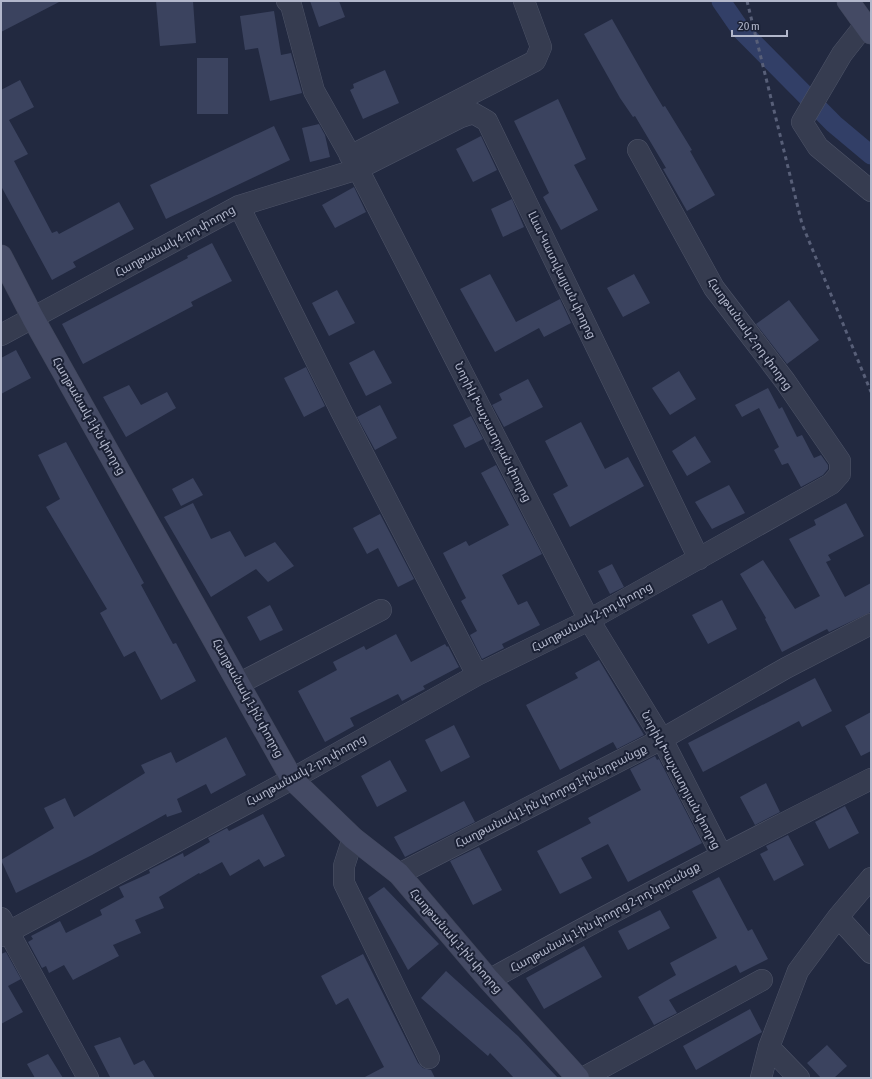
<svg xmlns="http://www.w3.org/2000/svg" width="872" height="1079" viewBox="0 0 872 1079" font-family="'Asap Condensed','Noto Sans Armenian',sans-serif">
<rect width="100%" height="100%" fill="#222940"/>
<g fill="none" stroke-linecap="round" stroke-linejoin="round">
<path stroke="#323f67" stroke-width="19" d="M721,1L741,30L834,124L871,155"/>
</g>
<path fill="#3b435f" d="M1,1H61L1,32Z
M156,1H193L196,43L160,46Z
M310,1H339L345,17L319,27Z
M274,11L281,55L291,53L302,93L270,101L258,48L245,50L240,16Z
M612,19L648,82L663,107L665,106L692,150L690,151L715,195L687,211L663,169L666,168L635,116L633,117L620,98L584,34Z
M197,58H228V114H197Z
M385,70L399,103L363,119L350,90L354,88L353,84Z
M20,80L34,107L9,120L28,154L14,161L52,233L57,231L59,234L119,202L134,229L73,262L76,267L52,280L1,186V90Z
M558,99L586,159L574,165L598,210L561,230L543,197L549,193L514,121Z
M319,124L325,135L330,157L310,162L302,128Z
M274,126L290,160L166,219L150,185Z
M481,136L497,170L473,182L456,149Z
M354,187L366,212L335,228L322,205Z
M512,199L524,227L503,237L491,209Z
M212,243L232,281L191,302L193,306L83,364L62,324L188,258L187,256Z
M490,274L516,322L560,299L571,323L544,337L539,328L495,352L460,289Z
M634,274L650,303L623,317L607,288Z
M337,290L355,323L329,336L312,303Z
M789,300L819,340L787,364L756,324Z
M16,350L31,378L1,394V358Z
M374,350L392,383L366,396L349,363Z
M306,367L325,406L304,417L284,378Z
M679,371L696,399L670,415L652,388Z
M528,379L543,407L504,427L492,405L502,400L499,394Z
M129,385L141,405L167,392L176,408L126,437L103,397Z
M768,388L779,409L782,407L797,437L802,435L814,458L821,455L828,465V469L823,475L801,487L788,463L782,465L774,450L779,447L759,408L742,417L735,405Z
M380,405L397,438L375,450L357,417Z
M471,416L483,439L465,448L453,425Z
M581,422L605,469L628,457L644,486L570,527L553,494L568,486L545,441Z
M695,436L711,462L687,476L672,451Z
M66,442L144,583L141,585L173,644L176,643L196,681L161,700L135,651L124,657L100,613L107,609L46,507L60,499L38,455Z
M496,465L542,554L502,575L518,605L527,601L540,625L502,644L504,648L482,659L470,635L477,631L461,601L466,598L443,553L466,541L469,546L509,525L481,473Z
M193,478L203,495L181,506L172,489Z
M729,485L745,513L712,529L695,502Z
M193,503L211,539L230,531L245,557L275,542L294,566L268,582L256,569L211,597L164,517Z
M846,503L864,536L828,555L831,560L826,562L845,597L871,583V612L829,632L827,629L782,652L765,619L766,618L740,574L763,560L795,609L820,596L789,539L816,525L814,520Z
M380,514L414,579L398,587L378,548L367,554L353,528Z
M612,564L624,587L610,594L598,571Z
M722,600L737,629L708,644L692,615Z
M270,605L283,630L260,641L247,617Z
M396,634L411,662L445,644L447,647L448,646L459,667L423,686L425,689L402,701L398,694L350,718L354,726L325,742L298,691L337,670L333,662L364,646L366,650Z
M599,660L644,735L617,749L613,742L560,770L526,705L578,678L575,673Z
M815,678L832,711L802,727L799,721L703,772L688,743Z
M871,712V751L861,756L845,726Z
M454,725L470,757L441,772L425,740Z
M226,737L246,775L211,794L206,784L177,799L182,812L167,817L166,814L92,855L16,893L1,860L54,828L44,808L65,798L74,817L145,773L141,765L171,752L176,763Z
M655,756L657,760L659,759L702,843L628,882L608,844L581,858L592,878L560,894L537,851L591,823L588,818L641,790L630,769Z
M390,760L407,791L377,807L361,776Z
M766,783L780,812L755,825L740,797Z
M464,801L475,822L405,857L394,837Z
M845,806L859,833L829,849L815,822Z
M263,814L285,856L264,867L259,859L230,876L222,862L200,874L199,873L159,897L164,908L135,920L141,933L113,945L119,956L73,980L64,965L49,973L46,966L42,968L28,942L33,939L31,936L60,921L66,933L102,915L100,910L124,897L119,887L150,873L149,870L183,853L184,857L210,842L208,838L227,828L229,831Z
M788,835L804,865L774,881L760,854L768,850L766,846Z
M479,847L502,890L473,905L450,861Z
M719,877L748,931L752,929L768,959L740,973L736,965L669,1000L677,1013L654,1025L638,997L676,975L670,963L717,938L692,891Z
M384,887L439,944L408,970L368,898Z
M660,910L670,928L628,950L618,931Z
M584,946L602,977L544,1009L526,978Z
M6,952L21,979L8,986L23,1012L1,1024V954Z
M363,954L418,1063L423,1068L431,1070L435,1078H363L384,1067L348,998L336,1005L321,976Z
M446,971L518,1036L558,1078H514L490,1053L488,1056L421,998Z
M750,1009L762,1032L696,1070L683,1046Z
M120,1037L134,1065L144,1060L155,1078H109L110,1077L94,1046Z
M827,1045L847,1066L834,1078H821L807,1063Z
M48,1054L63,1078H35L27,1064Z"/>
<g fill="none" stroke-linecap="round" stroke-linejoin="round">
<g stroke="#4e5468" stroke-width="22">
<path id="street" d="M287,1L291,5L314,91L358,169L589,620L662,739L721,854
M864,26L842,54L802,122L818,147L871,191
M350,156L535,61L541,47L524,1
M239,206L341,411L477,675
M1,335L239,206L358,169L461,117L473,113L487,121L699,559
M240,683L381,610
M353,838L344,866V883L429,1058
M399,874L662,739L786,668L871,624
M838,917L871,953
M1,918L88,1078
M1,936L292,779L477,675L589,620L831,484L840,474V461L785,381L714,288L638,150
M489,980C615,910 742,844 871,779
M769,1047L799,1078
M583,1078L762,980
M761,1078L769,1047L798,971L838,917L871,878"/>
</g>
<g stroke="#3f4559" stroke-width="23">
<path id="secondary" d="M848,1L871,33
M1,256L33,318L292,779L353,838L399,874L489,980L578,1078"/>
</g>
<use href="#street" stroke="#363c50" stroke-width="21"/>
<use href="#secondary" stroke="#444a64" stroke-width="22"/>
<path stroke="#585f78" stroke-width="3" stroke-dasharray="4 4" stroke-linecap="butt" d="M747,1L802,224L871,392"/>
</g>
<g text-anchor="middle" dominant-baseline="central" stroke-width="4" stroke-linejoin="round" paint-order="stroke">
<g font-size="12" fill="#b2b7cb" stroke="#1b2135">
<text transform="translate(175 241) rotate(-29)">Հաղթանակ 4-րդ փողոց</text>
<text transform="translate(562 275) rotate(64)">Լևա Կատվալյան փողոց</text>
<text transform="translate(750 334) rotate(54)">Հաղթանակ 2-րդ փողոց</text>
<text transform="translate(89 416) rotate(60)">Հաղթանակ 1-ին փողոց</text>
<text transform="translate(493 432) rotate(63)">Նորիկ Խաչատրյան փողոց</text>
<text transform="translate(592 617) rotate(-28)">Հաղթանակ 2-րդ փողոց</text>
<text transform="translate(248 698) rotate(61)">Հաղթանակ 1-ին փողոց</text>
<text transform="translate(306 770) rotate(-29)">Հաղթանակ 2-րդ փողոց</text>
<text transform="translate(681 780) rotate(62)">Նորիկ Խաչատրյան փողոց</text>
<text transform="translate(551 796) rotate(-27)">Հաղթանակ 1-ին փողոց 1-ին նրբանցք</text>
<text transform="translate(605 917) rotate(-29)">Հաղթանակ 1-ին փողոց 2-րդ նրբանցք</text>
<text transform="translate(456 941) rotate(49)">Հաղթանակ 1-ին փողոց</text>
</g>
</g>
<rect width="872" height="1079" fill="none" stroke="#b2b7cb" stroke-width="4"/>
<path d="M732 30v6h55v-6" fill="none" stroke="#b2b7cb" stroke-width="2"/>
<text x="738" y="30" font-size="12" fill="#b2b7cb" stroke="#1b2135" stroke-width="3" paint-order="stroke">20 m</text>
</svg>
